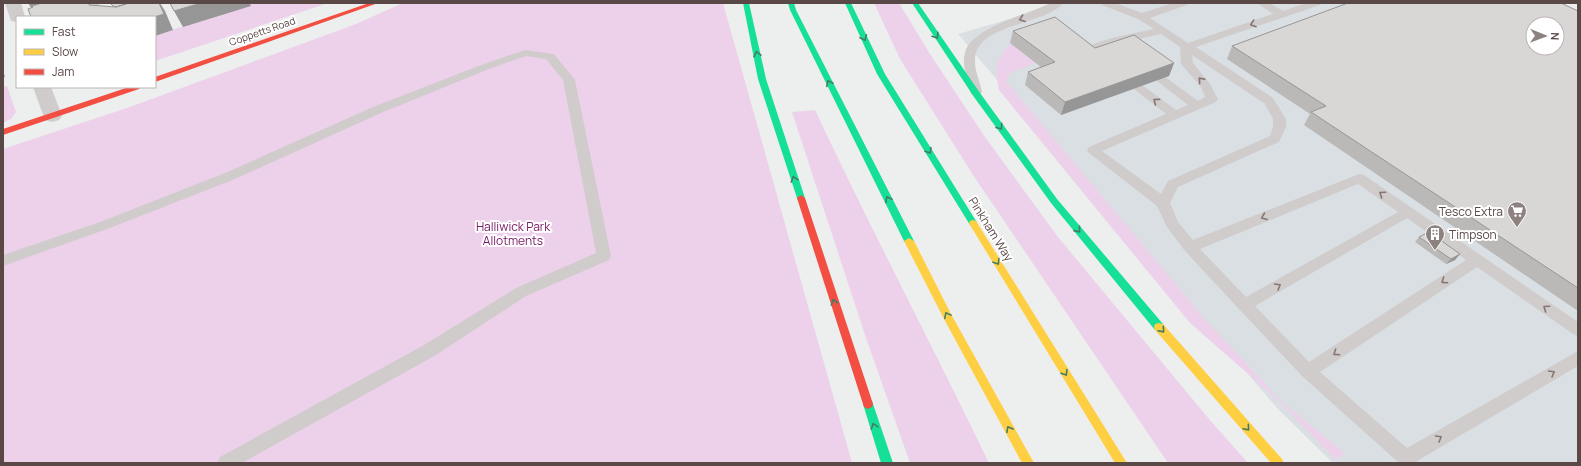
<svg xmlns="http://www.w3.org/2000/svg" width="1581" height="466" viewBox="0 0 1581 466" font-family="Manrope,sans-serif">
<rect width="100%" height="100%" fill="#edeeee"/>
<path fill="#dadfe3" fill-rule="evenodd" d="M1064,3H1521L1578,19V463H1333L1278,409L958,34ZM1533,24H1557V48H1533Z"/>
<path fill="#edd1eb" d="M256,3H328L155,61L156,35Z
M403,3H723L852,463H3V149L127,108L356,24Z
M874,3H899L930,54L985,137L1058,237L1209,419L1248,463H1168L973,175L900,59Z
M1011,44L1035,63L1010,73L1006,81L1205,319L1281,401L1344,453L1336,460L1279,401L1190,323L999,90C995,70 995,58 1011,44Z
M7,86L16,112L11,119L3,123V87Z
M815,110C871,229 932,345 989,463H910L865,335L792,112Z"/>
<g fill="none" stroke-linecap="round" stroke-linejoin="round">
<path fill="#d0cccb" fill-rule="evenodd" d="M84,3H100L99,5L58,17H42L43,15Z
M1050,3H1063C1045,26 973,23 975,62C975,72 980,82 982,92L980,95H972C968,89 967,80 966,74C964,67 963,60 965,53C971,27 1028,15 1050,3Z
M1101,3H1115L1142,13L1173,3H1188L1187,5L1150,18L1188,43L1273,14L1257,3H1269L1283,11L1306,3H1321L1320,5L1196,47L1273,98L1286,119V127L1279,142L1178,187L1170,203L1178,222L1193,240L1359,174L1364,175L1578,322V336L1573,334L1477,267L1320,372L1407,448L1578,351V366L1417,461L1418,463H1399L1302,376L1239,309L1185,251L1167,227L1157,206L1089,153L1087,150L1089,147L1166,114L1134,89L1132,87L1134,85H1142L1176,110L1188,105L1157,81L1155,79L1157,77H1165L1198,101L1205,97L1201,87L1181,64L1180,47L1161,34L1115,44L1088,52L1084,51L1082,49L1084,47L1112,38L1154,29L1138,19L1102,5ZM1192,55L1265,104L1273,119V127L1270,136L1168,181L1161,194L1102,151L1216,102L1218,99L1210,84L1193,63ZM1358,184L1398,212L1246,297L1200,249ZM1407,218L1466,260L1309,362L1255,306Z
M525,50L554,54L575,80L611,256L609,260L526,296L436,355L242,463H217L220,457L424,345L516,288L596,253L563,80L546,59L526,56L489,69L381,113L235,179L110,228L3,266V255L100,222L225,173L373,107L481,65Z"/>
<path fill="#d0cccb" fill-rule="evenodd" d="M5,3H21L25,17H17V22L11,21Z
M33,87H51L62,116L59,120L52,122L45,120Z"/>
<path fill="#16e098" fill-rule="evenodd" d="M743,3H749L766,79L805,198L804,200H798L797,198L758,79Z
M788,3H794L796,10L914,241L912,243H906L904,241L790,10Z
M845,3H851L885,74L976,221L977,223L976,225H970L877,74Z
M912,3H918L980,93L1057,199L1163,324L1164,327L1163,330L1159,331L1155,330L1051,203L974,97Z
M868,399L872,401L873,404L893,463H881L863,404L864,401Z"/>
<path fill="#ffcf43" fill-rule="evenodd" d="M973,220L976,221L1127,463H1115L970,225L969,223L970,221Z
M909,238L914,241L951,314L1034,463H1022L944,319L904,241Z
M1159,323L1163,324L1282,459L1284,463H1271L1155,330L1154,327L1155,324Z"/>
<path fill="#f24e42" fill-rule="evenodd" d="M369,3H378L155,82V77Z
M129,87H140L139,89L3,135V129Z
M801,195L805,198L873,404L872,407L868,409L864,407L863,404L797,198Z"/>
</g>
<path fill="#bab9b8" d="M1578,11V311L1304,125L1310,114L1227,59L1232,46Z
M1013,31L1095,48L1174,63L1169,76L1061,115L1025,85L1028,72L1041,67L1010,43Z
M1419,237L1460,254L1455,260L1446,264L1415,242Z"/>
<path fill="#979696" d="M28,3H74L35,13Z
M159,3H160L165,11L173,30L155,36V17H154Z
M201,3H250L251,6L183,27L174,11Z
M1174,63L1169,76L1061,115L1065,102Z
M3,71L5,77H3Z
M1460,254L1455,260L1446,264L1451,259Z"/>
<path fill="#d8d7d6" stroke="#979696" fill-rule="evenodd" d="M42,3H89V5L116,7L129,3H159L164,14L154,17H31L28,9L33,7L32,6Z
M113,3H129L116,7L113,6L111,4Z
M170,3H201L174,11Z
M1348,3H1561L1578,11V288L1311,112L1326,106L1232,46ZM1533,24H1557V48H1533Z
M1055,17L1095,48L1134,35L1174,63L1065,102L1028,72L1055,62L1013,31Z
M1429,232L1460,254L1451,259L1419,237Z"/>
<defs><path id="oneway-chevron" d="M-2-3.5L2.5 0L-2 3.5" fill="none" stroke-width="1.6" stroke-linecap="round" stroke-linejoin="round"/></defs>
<g stroke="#837674">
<use href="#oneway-chevron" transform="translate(1022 19) rotate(160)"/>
<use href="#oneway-chevron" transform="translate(1253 24) rotate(161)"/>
<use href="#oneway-chevron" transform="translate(1201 80) rotate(-131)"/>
<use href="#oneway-chevron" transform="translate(1156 101) rotate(-143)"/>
<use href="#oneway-chevron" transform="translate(1382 194) rotate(-145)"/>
<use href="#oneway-chevron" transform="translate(1264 217) rotate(158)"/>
<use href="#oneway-chevron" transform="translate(1444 281) rotate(146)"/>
<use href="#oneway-chevron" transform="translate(1278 286) rotate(-30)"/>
<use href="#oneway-chevron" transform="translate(1546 308) rotate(-145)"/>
<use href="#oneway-chevron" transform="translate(1336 353) rotate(146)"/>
<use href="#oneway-chevron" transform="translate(1552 373) rotate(-30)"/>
<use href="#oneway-chevron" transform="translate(1439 438) rotate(-30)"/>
</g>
<g stroke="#427d62">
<use href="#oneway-chevron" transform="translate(936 36) rotate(57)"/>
<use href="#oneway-chevron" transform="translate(864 38) rotate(65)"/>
<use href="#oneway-chevron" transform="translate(757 54) rotate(-102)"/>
<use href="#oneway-chevron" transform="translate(829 83) rotate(-117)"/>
<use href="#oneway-chevron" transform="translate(1000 127) rotate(54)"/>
<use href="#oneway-chevron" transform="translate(929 151) rotate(58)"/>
<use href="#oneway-chevron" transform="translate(794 179) rotate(-108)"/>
<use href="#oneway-chevron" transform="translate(888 199) rotate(-117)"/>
<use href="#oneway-chevron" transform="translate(1078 230) rotate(51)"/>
<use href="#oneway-chevron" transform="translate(997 262) rotate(58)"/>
<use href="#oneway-chevron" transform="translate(834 302) rotate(-108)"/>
<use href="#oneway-chevron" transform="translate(947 315) rotate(-118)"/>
<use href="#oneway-chevron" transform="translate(1162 330) rotate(49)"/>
<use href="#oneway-chevron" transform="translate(1065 373) rotate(58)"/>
<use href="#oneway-chevron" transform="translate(874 426) rotate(-108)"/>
<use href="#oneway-chevron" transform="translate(1247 428) rotate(49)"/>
<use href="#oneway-chevron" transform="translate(1009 429) rotate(-119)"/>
</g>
<defs>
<g id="supermarket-pin" transform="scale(1)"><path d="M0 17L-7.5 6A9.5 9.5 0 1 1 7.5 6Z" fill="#8d8280" stroke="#fff"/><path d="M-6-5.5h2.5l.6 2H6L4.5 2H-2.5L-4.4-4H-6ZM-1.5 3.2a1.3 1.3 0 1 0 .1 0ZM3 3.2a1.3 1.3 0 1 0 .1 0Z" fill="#fff"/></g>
<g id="building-pin" transform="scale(1)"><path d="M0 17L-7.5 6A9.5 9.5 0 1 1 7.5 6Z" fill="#8d8280" stroke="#fff"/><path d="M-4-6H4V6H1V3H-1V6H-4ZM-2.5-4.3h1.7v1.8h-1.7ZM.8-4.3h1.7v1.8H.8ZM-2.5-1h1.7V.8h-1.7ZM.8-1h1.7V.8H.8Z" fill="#fff"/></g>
</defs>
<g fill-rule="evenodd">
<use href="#supermarket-pin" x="1517" y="211"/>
<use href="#building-pin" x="1435" y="234"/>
</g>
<g text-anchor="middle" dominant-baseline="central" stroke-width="4" stroke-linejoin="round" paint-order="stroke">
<g font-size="10" fill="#594845" stroke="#fff">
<text transform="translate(262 31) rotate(-19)">Coppetts Road</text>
</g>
<g font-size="12" fill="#594845" stroke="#fff" text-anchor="end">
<text x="1503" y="211">Tesco Extra</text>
<text x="1449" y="234" text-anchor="start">Timpson</text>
</g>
<g font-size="12" fill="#771865" stroke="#fff">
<text x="513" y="226">Halliwick Park<tspan x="513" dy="14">Allotments</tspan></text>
</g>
<g font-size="12" fill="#594845" stroke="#fff">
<text transform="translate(991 229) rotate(58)">Pinkham Way</text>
</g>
</g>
<rect width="1581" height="466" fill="none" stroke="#594845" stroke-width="8"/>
<rect x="16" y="16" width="140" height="72" fill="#ffffff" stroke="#bdb6b5"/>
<rect x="24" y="29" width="20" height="6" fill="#16e098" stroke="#bdb6b5"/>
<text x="52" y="36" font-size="12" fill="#594845">Fast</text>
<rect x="24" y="49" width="20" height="6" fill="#ffcf43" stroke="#bdb6b5"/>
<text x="52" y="56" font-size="12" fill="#594845">Slow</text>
<rect x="24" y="69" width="20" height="6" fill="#f24e42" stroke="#bdb6b5"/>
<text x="52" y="76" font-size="12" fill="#594845">Jam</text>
<g transform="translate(1545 36) rotate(91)"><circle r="19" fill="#ffffff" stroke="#bdb6b5"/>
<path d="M0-3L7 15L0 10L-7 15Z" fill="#8d8280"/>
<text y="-6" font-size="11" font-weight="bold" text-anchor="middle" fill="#594845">N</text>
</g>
</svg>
